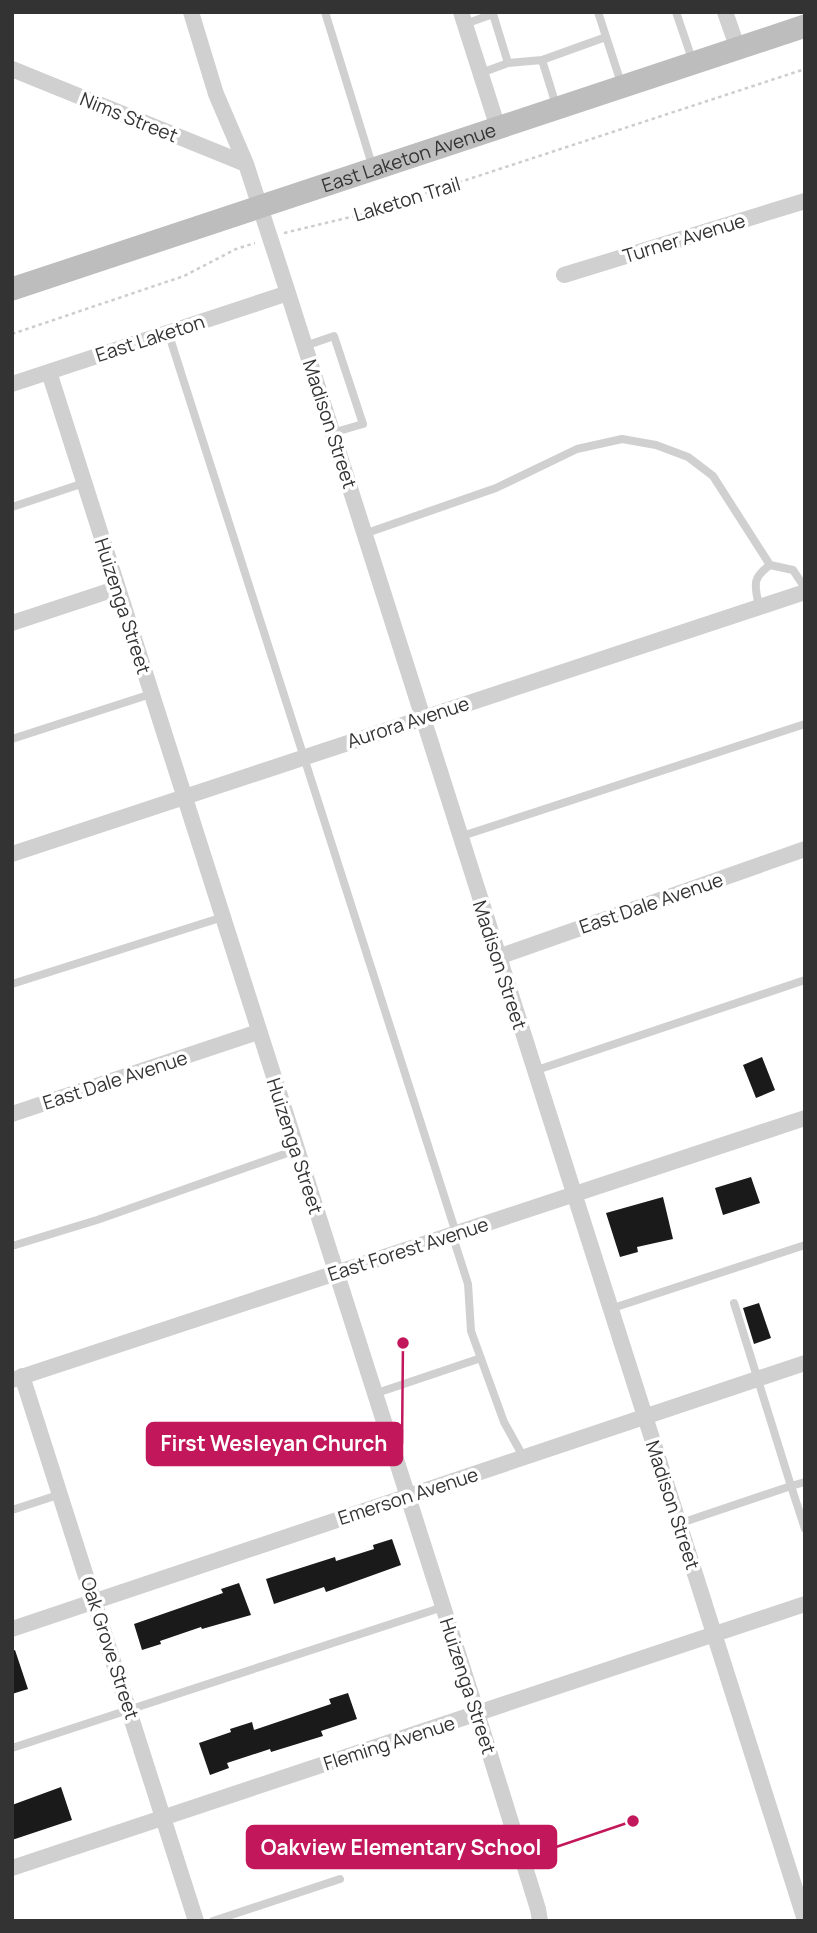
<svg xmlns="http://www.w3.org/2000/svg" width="817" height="1933" viewBox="0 0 817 1933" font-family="Manrope,sans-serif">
<rect width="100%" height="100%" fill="#fff"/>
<path fill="#1a1a1a" d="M762,1057L775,1090L756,1098L743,1065Z
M751,1177L760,1203L723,1215L715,1188Z
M663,1197L673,1239L637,1247L638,1252L620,1257L606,1213Z
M759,1303L771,1338L754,1344L743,1308Z
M392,1539L401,1565L326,1592L324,1587L274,1604L266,1579L335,1557L336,1561L374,1549L373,1545Z
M239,1583L251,1615L202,1629L201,1627L160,1641L161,1644L142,1650L134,1624L223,1593L221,1589Z
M15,1650L28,1689L12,1694V1651Z
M348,1693L357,1719L321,1731L323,1736L271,1752L270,1749L227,1763L229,1768L210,1775L199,1743L231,1732L230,1729L252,1722L254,1730L331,1704L329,1699Z
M61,1787L72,1820L12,1840V1805Z"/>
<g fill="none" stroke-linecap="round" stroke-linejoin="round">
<path stroke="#cdcdcd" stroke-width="2.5" stroke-dasharray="3.5 3.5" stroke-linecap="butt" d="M284,233L359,215L805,69
M12,334L184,276L236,249L255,243"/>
<path stroke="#d0d0d0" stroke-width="8" d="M325,12L373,168
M598,12L622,86
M676,12L693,62
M465,24L493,14L508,63
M481,73L508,63L542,60
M556,105L542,60L606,37
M168,332L456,1233
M305,346L334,336L363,424L332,433
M12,507L84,483
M364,534L496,488L577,449L622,439L656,445L688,457L713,476L770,565C751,579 755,585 759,607
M770,565L793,570L805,588
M12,739L151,694
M459,837L805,724
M12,984L223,917
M534,1071L805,980
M452,1234L468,1284L471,1331L504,1422L524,1458
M12,1246L97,1220L296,1150
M734,1303L791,1486L805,1482
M610,1309L805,1245
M374,1394L481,1358
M12,1510L61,1494
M678,1524L791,1486L805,1529
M12,1748L443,1607
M213,1921L340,1879"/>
<path stroke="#d0d0d0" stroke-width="16" d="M191,12L216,94L246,164L288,293L805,1920
M461,12L498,128
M725,12L738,49
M12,69L246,164
M564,275L805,201
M49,372L477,1713L538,1909L540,1921
M12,384L288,293
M12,623L118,588
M12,854L805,592
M498,957L805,849
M12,1114L258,1032
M22,1376L196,1921
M12,1380L805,1118
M12,1629L805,1363
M12,1868L805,1604"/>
<path stroke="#bdbdbd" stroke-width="23" id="s1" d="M12,289L805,26"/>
</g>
<g text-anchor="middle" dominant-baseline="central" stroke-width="7" stroke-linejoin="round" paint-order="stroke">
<g font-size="19" fill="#333" stroke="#fff">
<text transform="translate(129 117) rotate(22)">Nims Street</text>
<text stroke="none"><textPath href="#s1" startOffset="418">East Laketon Avenue</textPath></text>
<text transform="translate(407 199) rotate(-17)">Laketon Trail</text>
<text transform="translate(684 238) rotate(-17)">Turner Avenue</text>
<text transform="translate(150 338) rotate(-18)">East Laketon</text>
<text transform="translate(330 424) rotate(72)">Madison Street</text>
<text transform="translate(123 606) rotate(72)">Huizenga Street</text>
<text transform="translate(408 722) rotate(-18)">Aurora Avenue</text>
<text transform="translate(651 903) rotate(-19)">East Dale Avenue</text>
<text transform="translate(500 965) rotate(72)">Madison Street</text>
<text transform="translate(115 1080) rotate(-18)">East Dale Avenue</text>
<text transform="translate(295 1146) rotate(72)">Huizenga Street</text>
<text transform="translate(408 1249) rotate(-18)">East Forest Avenue</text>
<text transform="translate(408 1496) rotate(-18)">Emerson Avenue</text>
<text transform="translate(673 1505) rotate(72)">Madison Street</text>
<text transform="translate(110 1648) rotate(72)">Oak Grove Street</text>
<text transform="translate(468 1686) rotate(72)">Huizenga Street</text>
<text transform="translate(389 1743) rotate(-18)">Fleming Avenue</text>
</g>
</g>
<path fill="none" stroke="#c2185b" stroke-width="2.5" d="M403 1343L402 1444M633 1821L556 1847"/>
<g fill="#c2185b" stroke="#fff" stroke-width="2.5">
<circle cx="403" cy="1343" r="7"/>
<circle cx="633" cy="1821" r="7"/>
</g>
<g fill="#c2185b" stroke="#c2185b" stroke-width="2.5">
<rect x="147" y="1423" width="255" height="42" rx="7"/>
<rect x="247" y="1826" width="309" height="42" rx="7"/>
</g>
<g font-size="21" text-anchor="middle" font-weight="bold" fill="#fff">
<text x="274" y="1451">First Wesleyan Church</text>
<text x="401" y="1855">Oakview Elementary School</text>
</g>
<rect width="817" height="1933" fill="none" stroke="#333333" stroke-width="28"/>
</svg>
